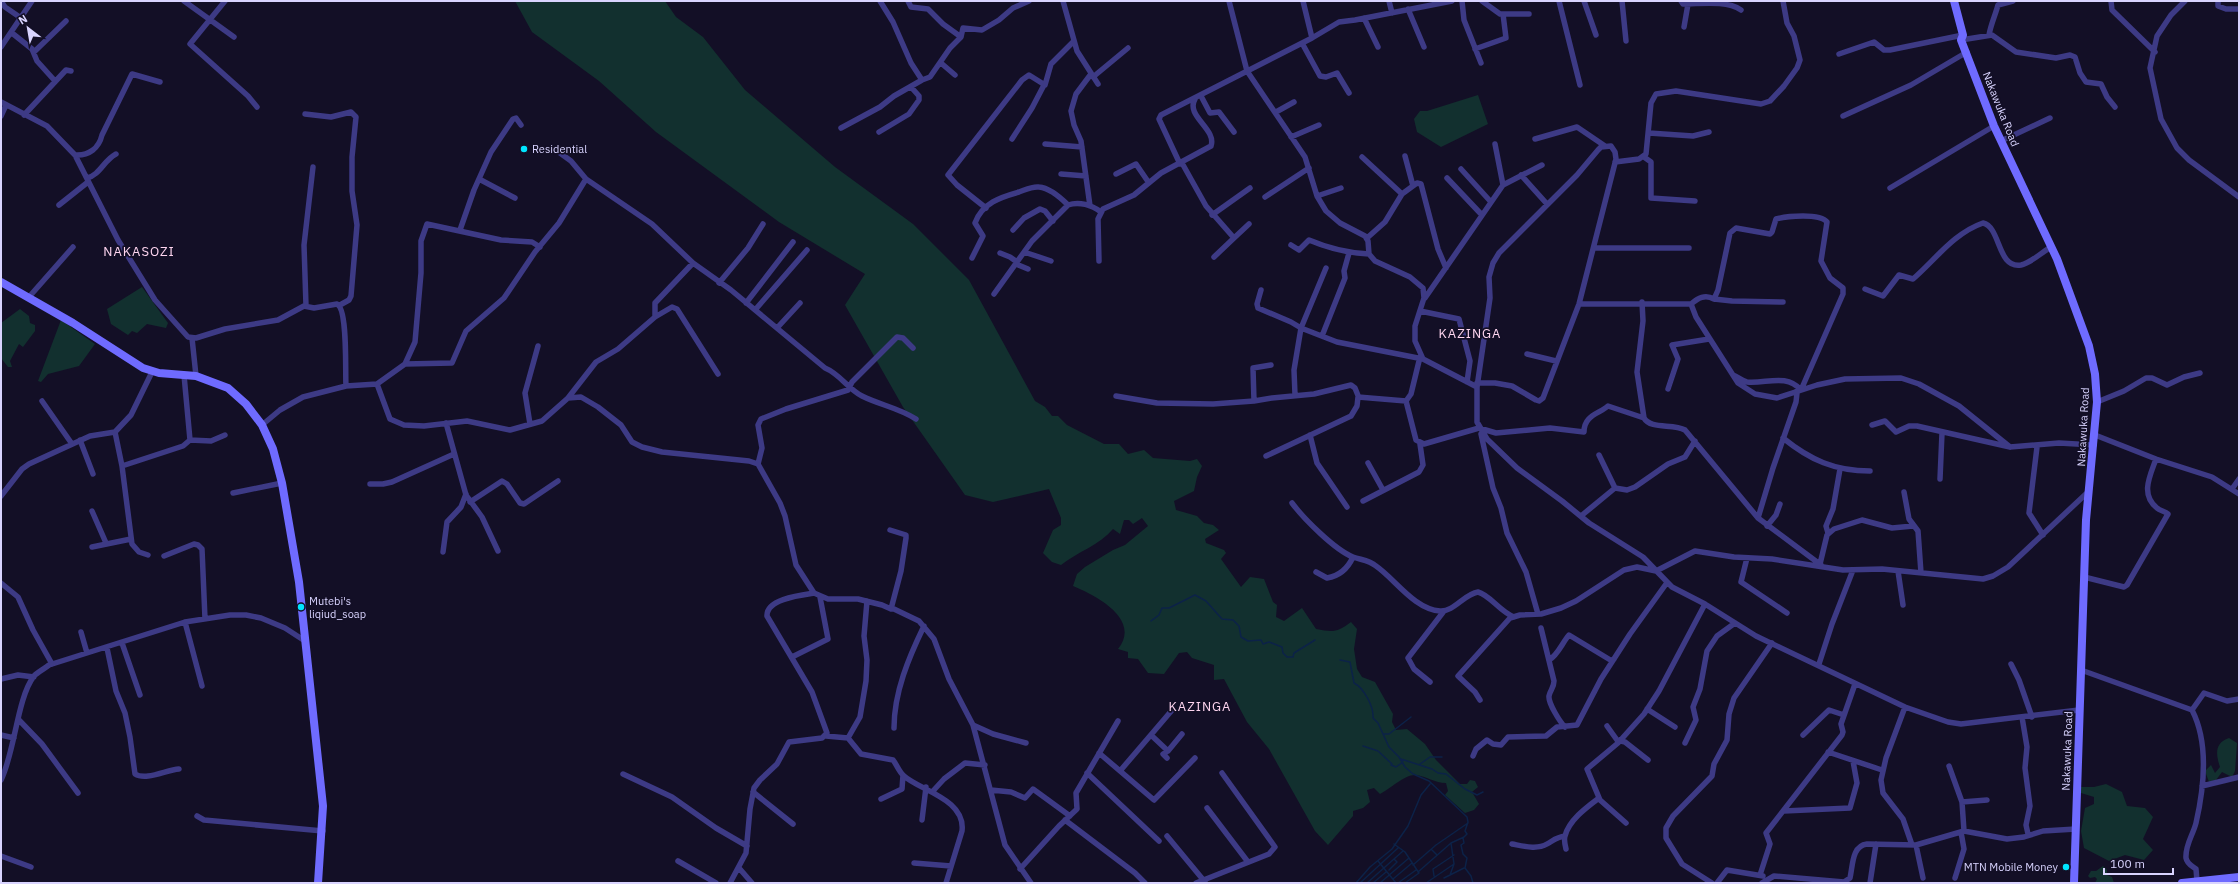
<svg xmlns="http://www.w3.org/2000/svg" width="2240" height="884" viewBox="0 0 2240 884" font-family="'IBM Plex Sans',sans-serif">
<rect width="100%" height="100%" fill="#130f26"/>
<path fill="#12302f" d="M515,1H665L676,17L703,37L745,90L835,167L913,224L969,280L1035,401L1045,407L1052,416H1058L1067,425L1104,444H1119L1128,454L1144,450L1153,458L1190,461L1197,459L1202,466L1197,477L1194,491L1174,501L1176,510L1197,516L1204,523L1213,525L1219,530L1205,539L1206,543L1224,550L1226,553L1221,559L1241,587L1250,577L1264,579L1273,602L1277,605L1276,617L1284,621L1302,608L1316,629C1332,632 1337,633 1351,622L1357,629L1354,649L1357,669L1362,677L1375,682L1393,714L1392,722L1396,730L1407,729L1425,744L1436,760L1460,784H1467L1470,780L1475,781L1478,787L1472,792L1479,804L1474,810L1465,813L1445,795L1448,791L1446,783C1435,783 1426,776 1416,775C1405,774 1390,789 1380,794L1374,788L1367,790L1370,802L1363,808L1353,811V816L1328,845L1315,831L1269,749L1247,722L1224,679L1214,680V665L1192,658L1187,652L1179,653L1164,674L1148,673L1138,659L1128,658V652L1118,649C1142,619 1095,595 1073,586L1077,574L1085,567L1113,550L1125,545L1148,526L1142,518L1133,524L1129,520H1124L1120,534L1113,529C1100,545 1077,552 1061,565L1052,562L1043,553L1053,530L1061,525V518L1049,489L993,502L965,495L903,407L845,305L865,274L779,222L656,132L599,81L532,32Z
M1478,95L1488,124L1441,147L1417,132L1414,119L1420,111H1427Z
M142,287L168,323L166,328L147,324L137,333L132,331L128,335L111,324L107,309Z
M20,309L29,316L30,323L35,325V331L23,347L19,344L10,361L12,367H8L1,358V323Z
M61,320L95,344L79,366L48,374L41,382L38,381Z
M2229,738L2237,743L2235,771L2232,777L2222,772L2216,780L2209,782L2205,771L2211,765L2215,773L2220,767C2216,755 2214,743 2229,738Z
M2106,784L2122,792L2127,806L2145,808L2153,817L2143,839L2153,850L2144,860L2125,855L2109,861L2084,848L2081,831L2085,808L2094,804V797L2081,793V787H2094Z
M2103,866L2107,870V875L2112,877L2114,883H2095L2097,879L2095,877L2090,878L2088,876L2091,871H2096Z"/>
<g fill="none" stroke-linecap="round" stroke-linejoin="round">
<path stroke="#0c2248" stroke-width="1.5" d="M1151,621L1159,615L1162,608H1169L1195,595L1206,601L1222,619L1233,620L1239,626L1241,637L1248,641L1261,640L1263,644L1269,642L1282,647L1283,653L1287,657H1293L1294,653L1315,640
M1340,660L1350,662L1354,683C1364,688 1374,707 1373,718L1378,723L1389,747L1399,757L1405,767L1413,774L1429,781L1467,817L1468,822L1465,831L1467,834L1463,838L1464,843L1461,845L1463,854L1467,858L1465,868L1471,876L1473,883H1475
M1384,734H1389L1411,717
M1363,746L1378,751L1392,764L1391,765L1396,767L1403,762
M1401,759L1432,769L1438,773L1446,774L1465,789L1477,795L1483,792
M1420,764L1430,757H1442
M1394,844L1405,852L1419,873L1405,883
M1432,850L1437,855
M1378,861L1396,883
M1413,865L1436,845L1468,823
M1389,870L1397,862L1394,859
M1418,872L1451,843L1464,837
M1450,875L1454,864L1451,843
M1434,876L1433,869L1454,855
M1444,878L1464,868
M1393,879L1412,863
M1356,883L1370,867L1392,849L1408,826L1421,795L1430,784
M1360,883L1398,848
M1367,883L1403,851
M1373,883L1386,872
M1380,883L1409,858
M1398,883L1416,870
M1426,883L1454,864"/>
<path stroke="#3d3a85" stroke-width="5.5" d="M1,1L5,7L21,18
M184,1L234,37
M225,1L190,44L248,96L257,107
M880,1L893,22L911,63L922,80
M908,1L911,7L928,9L943,24L961,37
M1063,1L1077,51L1098,84
M1229,1L1247,71L1305,157L1317,196L1326,211L1340,223L1365,236L1368,241L1369,254L1375,261L1410,277L1423,288L1424,298L1415,326V341L1423,359L1477,387
M1389,1L1392,13
M1462,1L1464,20L1481,63
M1482,1L1500,14H1529
M1559,1L1580,85
M1584,1L1596,35
M1622,1L1626,41
M1681,1L1683,4C1701,4 1726,0 1741,10
M2111,1L2112,10L2155,52
M2185,1L2171,15L2157,36L2150,68L2161,119L2177,148L2189,160L2239,197
M2218,1V6L2226,9H2239
M1408,9L1424,47
M1364,18L1378,47
M1684,27L1688,4
M12,33L32,49L37,61L55,81
M1989,35C1991,24 1995,16 1998,5L2013,1
M1312,38L1339,22L1355,20L1452,1
M1961,40L1992,35L2016,52L2056,58L2070,55L2075,57L2080,73L2086,82L2101,84L2107,97L2115,107
M1302,43L1320,76L1326,77L1337,73L1349,93
M1,47L32,1
M1475,49L1506,38L1503,14
M34,52L66,21
M1839,54L1874,42L1884,50H1890L1963,35
M941,63L955,75
M1093,77L1128,48
M1201,96L1210,113L1219,112L1234,132
M1,102L47,126L75,155L118,240L155,300L188,337L196,338L225,329L278,320L304,306L314,308L337,304C348,309 345,372 346,386
M1276,112L1294,102
M305,114L331,117L351,112L356,117L352,157V191L357,225L351,296L349,300L340,305
M24,115L66,70L71,71
M1,116L6,105
M1843,116L1911,85L1967,52
M841,128L880,107L894,96L922,80L930,77L950,48L961,37L963,28L982,30L999,20L1013,8L1029,1
M879,132L909,114L919,100V96L911,87
M1649,133L1693,136L1709,132
M1291,137L1319,125
M1012,139L1032,108L1044,85
M1535,139L1577,127L1605,146
M2001,141L2050,118
M1045,144L1082,147
M1495,144L1503,185
M560,153L571,161L586,179L652,224L693,263L731,290L825,368C840,374 848,389 862,396C880,405 899,408 916,419
M75,155C89,156 99,148 102,135L132,74L160,82
M1405,156L1413,186
M1362,157L1402,194
M1644,157L1651,162V198L1695,201
M1615,162L1639,159L1646,154L1651,103L1656,94L1676,91L1761,104L1770,101L1784,86L1797,68L1800,60L1794,36L1787,23L1783,1
M1182,163L1206,206L1234,238L1249,224
M1180,164L1159,119L1161,115L1312,38L1303,1
M1461,169L1491,202
M1061,174L1086,176
M1116,174L1136,164L1149,183
M1521,175L1547,204
M87,178C100,175 104,160 116,154
M1447,178L1481,214
M479,179L515,198
M1890,188L1994,126
M1317,196L1341,188
M1265,197L1309,168
M59,205L88,182
M1090,206L1081,141L1074,125L1071,111L1076,94L1091,74
M986,208L957,185L948,175L1022,80L1029,75L1045,85L1051,64L1074,41
M1212,215L1250,188
M460,230L474,190L491,152L513,119L516,118L521,125
M1013,230L1024,218L1040,209L1045,211L1053,221
M1367,238L1385,222L1402,194L1417,183L1421,184L1438,249L1446,268
M1291,245L1299,250L1309,240C1330,249 1347,253 1369,254
M1594,248H1689
M1024,252L1051,261
M1000,253L1010,257L1017,262
M1214,257L1234,238
M972,258L983,236L975,223C982,203 1001,197 1019,192C1025,190 1032,186 1039,187C1050,188 1061,198 1068,205C1079,201 1092,205 1101,212
M1099,261L1098,219L1103,209L1134,195L1161,173L1211,146C1217,129 1185,116 1195,99
M1016,264L1028,269
M1326,268L1301,328L1337,342L1423,359
M719,283L748,248L763,224
M1865,289L1883,296L1899,275L1913,279C1935,260 1954,233 1983,223C2001,227 1997,269 2021,265C2031,263 2042,252 2051,247
M1261,290L1257,304L1258,308L1291,322L1301,328L1294,370L1295,395
M994,294L1032,241L1068,205
M29,297L73,247
M1425,298L1503,185L1542,165
M1714,299L1732,301L1783,302
M1642,302L1643,321L1637,372L1644,418C1651,430 1673,423 1685,430L1758,518
M746,303L793,242
M1579,304H1691L1696,317L1738,383L1755,394L1777,398L1817,385L1845,379L1901,378L1919,384L1959,406L2010,447
M1691,304C1698,298 1705,294 1714,299L1718,290L1730,233L1736,228L1770,234L1772,232L1776,219C1787,216 1820,213 1827,222L1821,261L1830,278L1843,288V294L1801,390C1786,373 1766,384 1747,382C1742,381 1738,377 1733,375
M306,306L304,245L313,167
M755,310L807,250
M1420,311L1459,319L1470,361L1467,382
M655,317L672,307L677,309L718,374
M777,328L800,303
M1322,336L1345,278L1344,271L1349,253
M192,338L196,376
M1527,354L1556,361
M405,364L452,363L466,331L504,298L535,252L559,223L586,179
M1477,383H1495L1512,386L1536,400L1539,401L1543,398L1579,304L1616,159L1615,152L1611,146L1601,147L1598,150L1577,175L1499,253L1493,263L1489,277L1490,298L1477,387V422L1487,439L1517,468L1562,501L1589,523L1643,557L1672,587L1705,604L1756,636L1905,707L1948,722L1961,724L2079,710
M377,384L390,419L404,425L424,426L467,421L510,430L542,421L568,398L581,397L598,407L621,425L632,442L642,447L662,452L749,461L758,464L780,503L785,516L796,565L814,593L828,599H858L882,605L891,609H894L919,621L934,639L949,679L973,725L1005,845L1031,883
M1668,389L1678,359L1672,345L1709,339
M1795,392L1797,393L1796,402L1773,468L1758,518L1821,565
M1116,396L1157,403L1213,404L1254,401L1272,398L1314,394L1351,385L1355,388L1359,398
M568,398L596,362L618,349L655,317V303L693,263
M42,401L72,444
M1254,401L1253,368L1271,365
M1406,401L1416,440L1424,444L1479,428L1496,433L1550,428L1584,432C1584,415 1599,414 1608,406L1644,418
M2097,402L2124,391L2146,378H2152L2167,385L2184,377L2200,373
M446,423L466,495L482,517L498,551
M530,424L525,393L538,346
M262,425L280,410L303,397L346,386L377,384L405,364L415,342L421,273V241L427,224L501,240L532,242L540,247
M1872,425L1885,421L1896,432L1909,426H1917L2010,447L2059,443L2094,445
M115,432L122,466L132,544L139,552L148,555
M1481,434L1493,488L1501,508L1507,533L1526,572L1538,614
M1310,435L1317,463L1347,507
M2095,435L2156,459L2212,477L2239,494
M1783,438C1810,460 1835,471 1870,471
M80,440L93,474
M190,440L211,441L225,435
M2037,447L2029,513L2043,535
M1599,455L1615,488
M1266,456L1351,416L1357,406L1358,397L1406,401L1411,394L1420,357
M1368,463L1383,490
M758,464L762,448L758,425L761,419L786,409L848,390L852,382L897,337L903,338L913,348
M122,466L183,446L190,440L184,375
M1940,479L1942,433
M370,484H383L392,482L454,454
M2232,489L2239,479
M1904,492L1909,519L1918,531L1921,573
M233,493L282,483
M1,496L22,469L29,464L90,436L115,432L131,415L152,372
M1363,501L1419,472L1423,465L1420,444
M470,502L502,481L507,484L520,503L524,504L558,481
M1292,503C1304,519 1335,550 1353,557C1361,560 1369,560 1376,566C1395,579 1414,609 1440,611C1454,612 1464,594 1478,592C1490,595 1500,612 1514,617
M92,511L106,543
M1581,516L1615,488L1627,490L1635,487L1668,464L1685,457L1695,441
M1767,526L1776,515L1780,504
M890,530L906,535V538L901,571L891,609
M1828,533L1826,526L1833,509L1840,469
M92,547L131,539
M443,552L447,522L461,507L466,494
M164,556L194,544L198,545L202,549L205,619
M1747,558L1741,582L1787,613
M1820,564L1827,535L1834,529L1862,520L1892,528L1913,526
M1898,571L1903,605
M1316,572L1327,578C1339,576 1348,568 1353,557
M2084,577L2124,587L2127,585L2168,514C2165,511 2160,511 2157,508C2140,494 2150,476 2156,459
M1,583L18,597L33,630L52,664
M185,622L202,686
M1541,628L1554,681C1554,688 1550,690 1549,696C1548,703 1560,722 1565,727
M81,632L87,653
M122,643L140,695
M107,648L116,691L125,713L130,737L135,774C146,781 166,770 179,769
M792,657L828,639L820,597
M1549,660C1558,655 1562,643 1569,635L1612,661L1614,659
M1819,664L1832,624L1853,570
M2011,664L2019,680L2032,717
M2081,670L2192,710C2209,743 2204,788 2196,823C2193,835 2185,845 2186,858C2187,864 2192,866 2196,869L2197,881
M1,679L18,675L34,677
M1430,682L1414,669L1408,658L1444,611
M1480,700L1475,692L1458,676L1510,618L1520,615L1541,614L1561,608L1576,601L1624,570L1637,567L1656,571L1695,551L1734,557L1772,559L1843,570L1882,569L1983,579L1993,576L2008,567L2088,492
M1905,707L1886,758L1881,780L1883,793L1903,819L1912,845
M1647,709L1675,727
M2192,710L2204,693L2227,701L2239,699
M2022,717L2027,747L2025,768L2030,806L2026,825L2028,834
M19,720L42,744L78,793
M973,725L993,734L1026,743
M1607,726L1617,740L1625,742L1648,760
M894,728C894,692 909,657 924,626
M1,735L14,738
M1151,735L1168,751L1163,754L1167,758
M1803,735L1829,710L1844,715
M826,736L848,738L860,717L866,681L867,660L864,636L867,601
M848,738L861,754L893,760C897,765 899,772 904,776C919,790 966,799 962,831L946,883
M1685,743L1696,720L1693,707L1700,689L1707,651L1717,636L1735,623
M1168,751L1182,734
M1828,752L1882,770
M1099,753L1154,800L1195,758
M1473,756L1476,749L1487,740L1493,744L1501,745L1508,737L1546,736L1557,727L1577,725L1601,679L1630,634L1666,584
M1949,766L1962,802L1964,831
M1120,771L1173,709
M1087,773L1159,841
M623,774L672,797L716,828L747,846
M1,780C15,752 17,698 34,676C38,672 44,669 49,665L185,622L230,615H246L261,618L285,628L305,641
M2202,786L2239,777
M991,790L1011,792L1025,798L1033,789L1070,816
M933,791L944,779L965,763L985,765
M753,792L793,824
M881,799L902,789L903,775
M1962,802L1987,800
M1207,808L1248,862
M1784,811L1850,808L1857,783L1853,761
M197,816L204,820L323,831
M922,820L926,787
M1065,820L1135,873L1145,883
M1626,823L1600,800L1587,769L1618,743L1644,714L1659,691L1705,604
M1167,836L1205,882
M1512,844C1523,846 1537,850 1547,844C1554,840 1557,837 1565,836
M1916,845L1923,878
M1566,849C1565,845 1564,839 1565,836C1569,820 1587,807 1599,798
M1,856L31,867
M678,861L716,883
M914,863L951,866
M739,868L752,883
M1020,869L1059,826L1077,809L1076,793L1118,721
M1760,875L1770,844L1766,833L1842,735L1843,732L1841,724L1855,684
M1955,878L1964,849L1961,832
M730,883L746,853L750,809L754,788L760,780L777,764L789,742L822,738L827,733L812,692L767,616C766,599 801,595 814,593
M1196,883L1269,854L1275,847L1222,773
M1712,883L1682,864L1666,838V828L1673,816L1712,776L1714,764L1727,740L1729,714L1734,698L1772,643
M1717,883L1727,870L1763,876
M1762,883L1774,876L1844,882L1850,878C1853,864 1852,846 1867,844L1916,845L1964,831L2007,839L2024,837L2043,831L2076,829
M1870,883L1876,844"/>
<path stroke="#6f6bff" stroke-width="8" d="M1954,1L1963,35L1961,40L1994,126L2057,259L2089,346L2095,374L2097,402L2086,520L2074,883
M1,282L73,323L143,368L159,373L196,376L228,388L246,404L262,425L273,449L282,483L299,582L323,806L318,883
M2182,883L2239,877"/>
</g>
<g fill="#00e5ff" stroke="#130f26" stroke-width="1.5">
<circle cx="524" cy="149" r="4"/>
<circle cx="301" cy="607" r="4"/>
<circle cx="2066" cy="867" r="4"/>
</g>
<g text-anchor="middle" dominant-baseline="central" stroke-width="3.5" stroke-linejoin="round" paint-order="stroke">
<g font-size="11" fill="#d9d4ff" stroke="#130f26">
<text transform="translate(2001 109) rotate(68)">Nakawuka Road</text>
<text transform="translate(2083 427) rotate(-87)">Nakawuka Road</text>
<text transform="translate(2067 751) rotate(-88)">Nakawuka Road</text>
</g>
<g font-size="11" fill="#d9d4ff" stroke="#130f26" text-anchor="start">
<text x="532" y="149">Residential</text>
<text x="309" y="601">Mutebi's<tspan x="309" dy="13">liqiud_soap</tspan></text>
<text x="2058" y="867" text-anchor="end">MTN Mobile Money</text>
</g>
<g font-size="13" letter-spacing="1" fill="#ffd6f0" stroke="#130f26">
<text x="139" y="251">NAKASOZI</text>
<text x="1470" y="333">KAZINGA</text>
<text x="1200" y="706">KAZINGA</text>
</g>
</g>
<rect width="2240" height="884" fill="none" stroke="#d9d4ff" stroke-width="4"/>
<g transform="translate(28 28) rotate(329)" stroke="#130f26" stroke-width="3" paint-order="stroke">
<path d="M0-3L7 15L0 10L-7 15Z" fill="#d9d4ff"/>
<text y="-6" font-size="11" font-weight="bold" text-anchor="middle" fill="#d9d4ff">N</text>
</g>
<path d="M2104 868v6h69v-6" fill="none" stroke="#d9d4ff" stroke-width="2"/>
<text x="2110" y="868" font-size="12" fill="#d9d4ff" stroke="#130f26" stroke-width="3" paint-order="stroke">100 m</text>
</svg>
